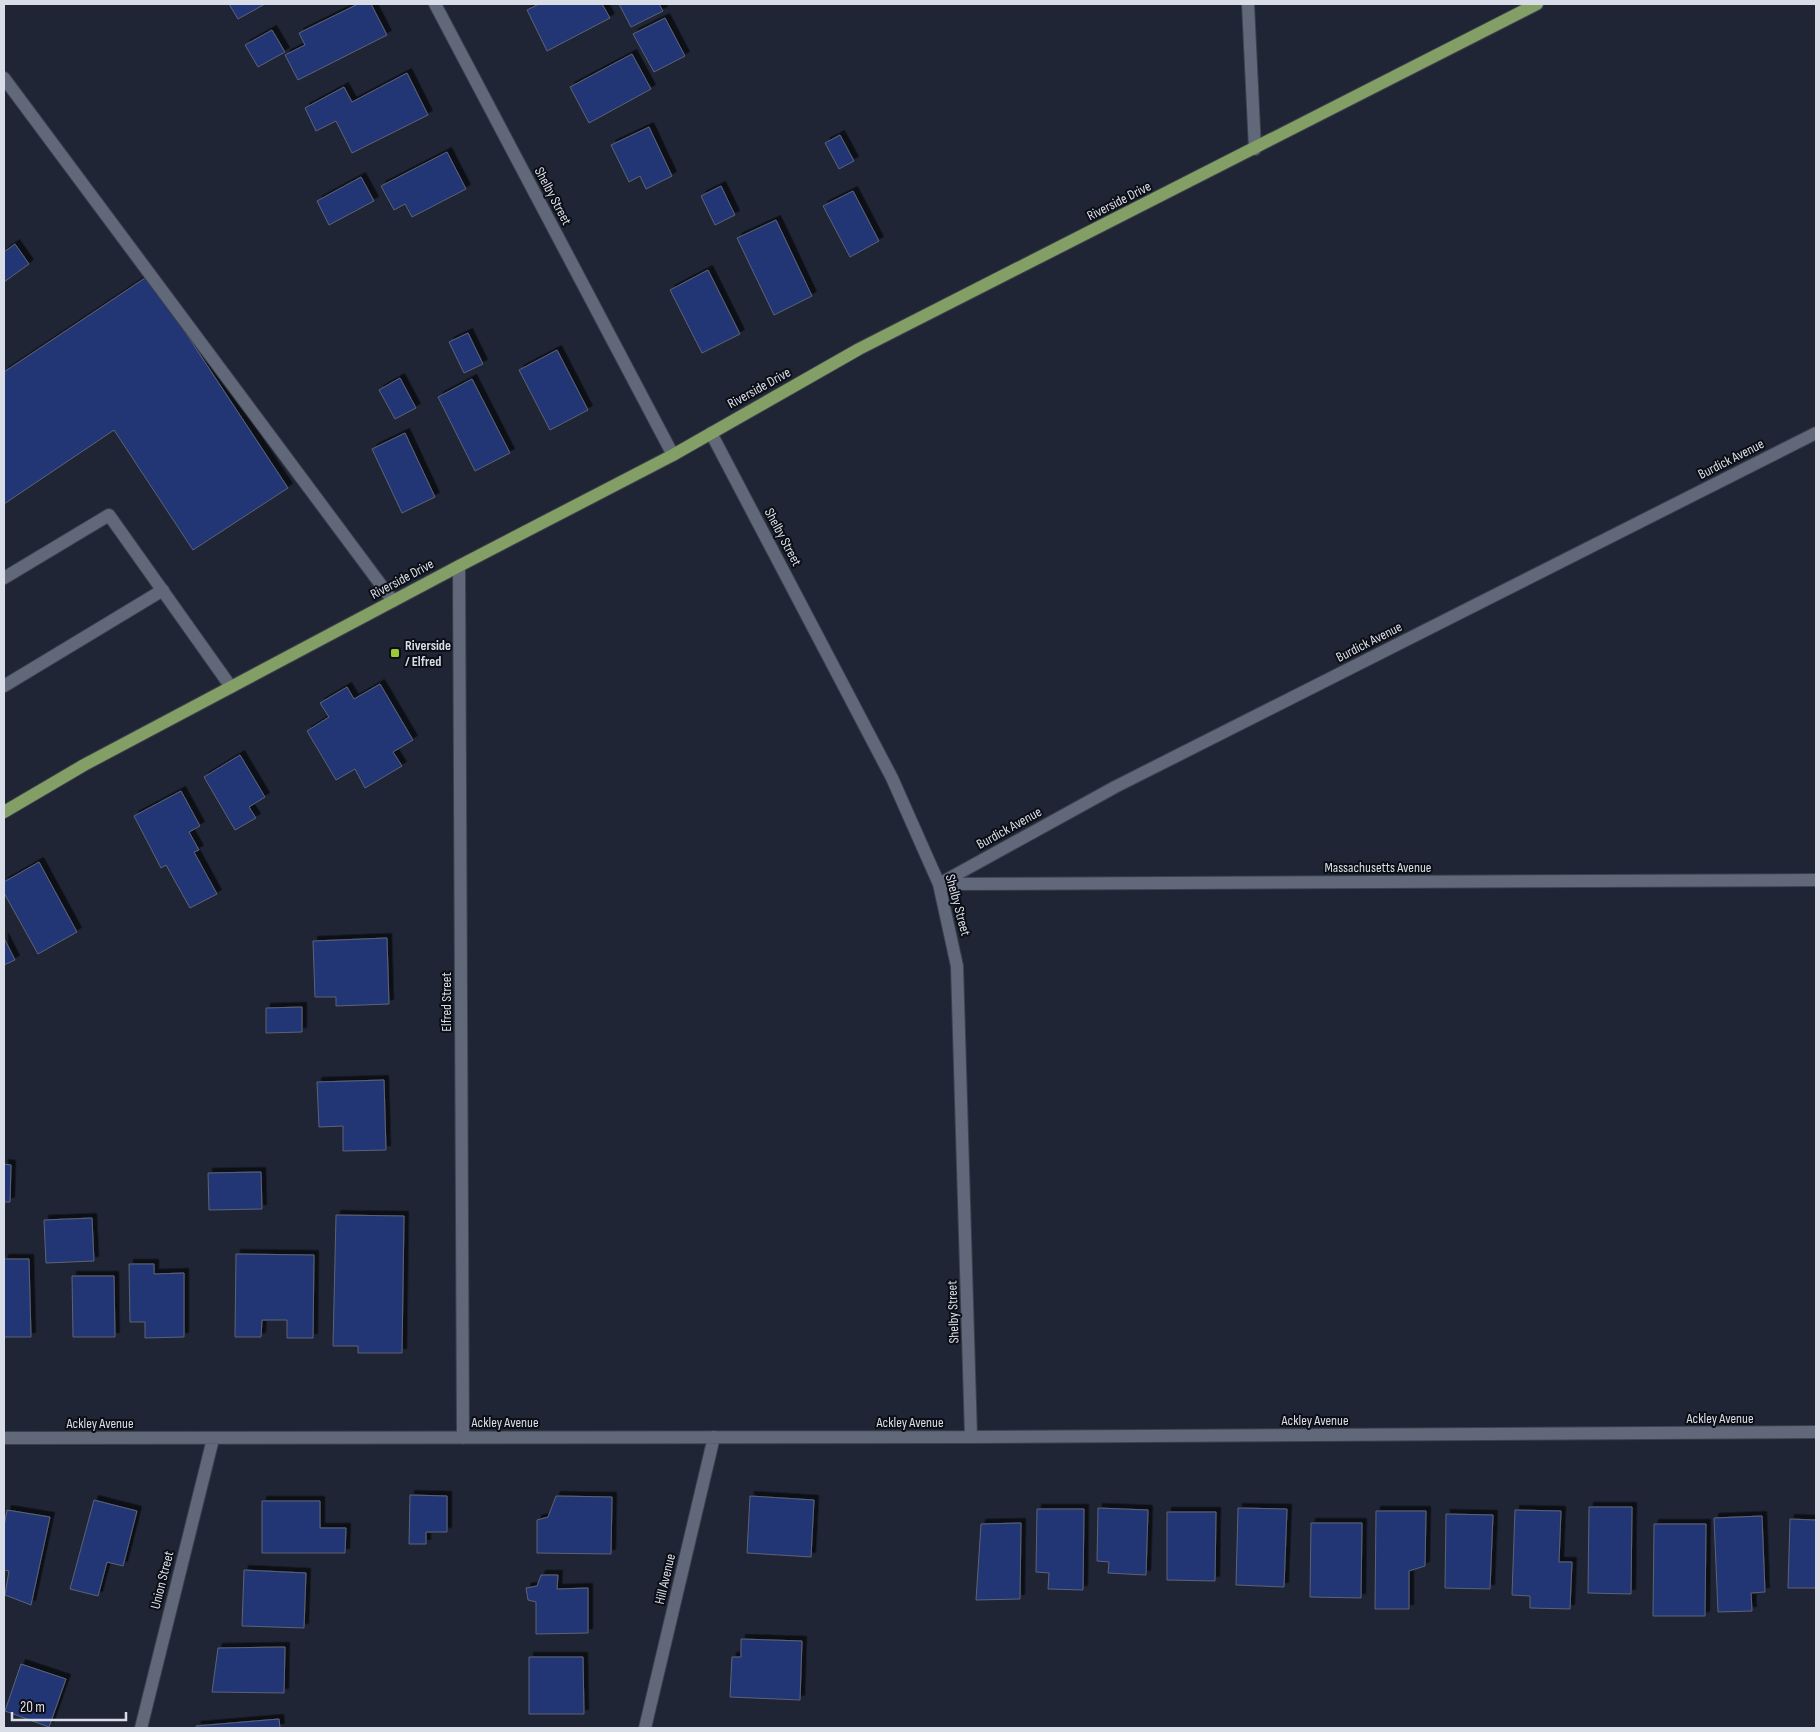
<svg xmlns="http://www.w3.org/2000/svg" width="1820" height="1732" viewBox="0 0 1820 1732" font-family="'Sofia Sans Condensed',sans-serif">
<defs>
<filter id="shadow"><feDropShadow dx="4.5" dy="-4.5" stdDeviation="0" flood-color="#0009"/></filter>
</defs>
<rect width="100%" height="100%" fill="#1f2534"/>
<path fill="#233675" stroke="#5c6375" filter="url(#shadow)" d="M229,4H265L238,19Z
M358,4H371L387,35L298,80L285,55L305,45L299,33Z
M539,4H602L610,18L547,51L527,10Z
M619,4H659L663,11L631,27Z
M665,18L685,56L654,72L633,34Z
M272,30L285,52L258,67L245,45Z
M632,54L651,89L589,123L570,87Z
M407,73L428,115L352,153L336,121L316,131L305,108L344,87L352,102Z
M649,127L672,176L646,189L640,176L629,182L611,145Z
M840,135L854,161L839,169L825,143Z
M447,152L466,189L412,217L405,204L394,210L381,186Z
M361,177L374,201L329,225L317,201Z
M721,186L735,215L715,225L701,196Z
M853,191L879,241L850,257L823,206Z
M776,220L812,296L774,315L737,238Z
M15,244L29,264L4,282V252Z
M708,270L740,334L702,353L670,290Z
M148,276L288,488L193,550L114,430L4,504V372Z
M468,333L483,364L464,373L449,342Z
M557,350L588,410L550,430L519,370Z
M400,378L416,408L395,419L379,390Z
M472,379L510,453L475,471L438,397Z
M405,433L435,497L402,513L372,449Z
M380,684L413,740L393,752L402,766L365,788L355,769L336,780L307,731L329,717L320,703L347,687L354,699Z
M240,755L265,797L249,807L256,818L235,830L204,777Z
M181,791L200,826L189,832L199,850L194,852L217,894L190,908L166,865L161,868L134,816Z
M39,862L77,932L38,954L4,893V882Z
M4,938L15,960L4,965Z
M387,938L389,1004L336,1006V997H315L313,941Z
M302,1007V1032L266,1033V1008Z
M384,1080L386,1150L343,1151V1126L319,1127L317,1082Z
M4,1164L11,1165L10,1202H4Z
M261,1172L262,1209L209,1210L208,1173Z
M336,1215L404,1216L402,1353H358V1346H333Z
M92,1218L94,1261L46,1263L44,1220Z
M236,1254L314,1255L313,1338H287V1320H262L261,1337H235Z
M4,1259H29L31,1337H4Z
M129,1264H154V1274L184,1273V1337L145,1338V1322H130Z
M72,1276H114L115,1337H73Z
M410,1495L447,1496V1532H426V1544H409Z
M556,1496L612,1497L611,1554L537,1553V1520L548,1517Z
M750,1496L814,1500L811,1557L747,1553Z
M94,1500L137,1511L123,1566L107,1562L98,1596L70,1589Z
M262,1501H320V1528H346L345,1553H262Z
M1589,1507H1632L1631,1594L1588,1593Z
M1098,1508L1148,1510L1146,1575L1108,1573L1109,1562L1097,1561Z
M1238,1508L1287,1509L1284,1587L1236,1585Z
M1037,1509H1084L1083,1590L1048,1589L1049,1573L1036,1572Z
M7,1510L50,1517L31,1605L5,1595L9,1571L4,1570V1526Z
M1515,1510L1561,1511L1559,1562H1572L1570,1609L1530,1608V1596L1512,1595Z
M1376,1511H1426L1425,1566L1409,1571V1609H1375Z
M1167,1512H1216L1215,1581L1167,1580Z
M1446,1514L1493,1515L1490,1589L1445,1588Z
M1762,1516L1765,1592L1751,1593L1752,1611L1718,1612L1714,1518Z
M1790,1519L1816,1520V1588H1788Z
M1021,1523L1020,1599L976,1600L981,1524Z
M1311,1523H1362L1361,1598L1310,1597Z
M1654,1524H1706L1705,1616H1653Z
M244,1570L306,1573L304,1628L242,1626Z
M541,1575H558L557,1589L588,1588V1633L536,1634V1602L528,1600L526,1588L537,1586Z
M741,1639L802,1641L800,1700L730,1697L732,1657H741Z
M285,1647L284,1693L212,1692L218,1648Z
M529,1657H583L584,1714H529Z
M21,1664L66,1679L49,1727L5,1711Z
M279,1719L280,1728H197L196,1726Z"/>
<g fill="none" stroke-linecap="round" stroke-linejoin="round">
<g stroke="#3b404c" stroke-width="14">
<path id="minor" d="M435,4L673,455
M1248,4L1255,149
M4,78L393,601
M711,433L892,778L939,884L957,966L971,1437
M459,566L463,1438
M4,578L109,515L231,687
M4,686L163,590
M939,884L1115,787L1816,433
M942,884L1816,880
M4,1438L971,1437L1816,1432
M141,1728L213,1439
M645,1728L714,1437"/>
</g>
<g stroke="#3b404c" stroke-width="14">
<path id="major" d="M4,812L84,765L459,566L673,455L859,349L1537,4"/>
</g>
<use href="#minor" stroke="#61687a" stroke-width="12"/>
<use href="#major" stroke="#849f66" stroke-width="12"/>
</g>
<rect fill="#99cb35" stroke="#0b0e15" stroke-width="2" x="390" y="648" width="10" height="10" rx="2.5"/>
<g text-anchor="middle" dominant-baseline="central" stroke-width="4" stroke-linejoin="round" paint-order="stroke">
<g font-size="14" fill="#d9dde8" stroke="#0b0e15">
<text transform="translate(553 196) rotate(62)">Shelby Street</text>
<text transform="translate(1119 201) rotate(-27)">Riverside Drive</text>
<text transform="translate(759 388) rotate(-29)">Riverside Drive</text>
<text transform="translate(1731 459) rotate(-27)">Burdick Avenue</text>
<text transform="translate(783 537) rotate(62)">Shelby Street</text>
<text transform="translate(402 579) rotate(-28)">Riverside Drive</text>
<text transform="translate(1369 642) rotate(-27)">Burdick Avenue</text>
<text transform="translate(1009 828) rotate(-29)">Burdick Avenue</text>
<text x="1378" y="867">Massachusetts Avenue</text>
<text transform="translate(958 905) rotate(75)">Shelby Street</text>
<text transform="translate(446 1002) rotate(-90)">Elfred Street</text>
<text transform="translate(953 1312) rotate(-92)">Shelby Street</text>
<text x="1720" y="1418">Ackley Avenue</text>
<text x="1315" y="1420">Ackley Avenue</text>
<text x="505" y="1422">Ackley Avenue</text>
<text x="910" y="1422">Ackley Avenue</text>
<text x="100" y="1423">Ackley Avenue</text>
<text transform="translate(665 1579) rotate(-77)">Hill Avenue</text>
<text transform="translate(162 1580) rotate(-76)">Union Street</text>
</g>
<g font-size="14" font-weight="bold" fill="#d9dde8" stroke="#0b0e15" text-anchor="start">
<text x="405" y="645">Riverside<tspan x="405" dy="16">/ Elfred</tspan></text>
</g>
</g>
<rect width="1820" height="1732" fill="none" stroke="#d9dde8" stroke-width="10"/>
<path d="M12 1712v8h114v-8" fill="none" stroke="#d9dde8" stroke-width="2.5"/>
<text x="20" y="1712" font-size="15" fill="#d9dde8" stroke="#0b0e15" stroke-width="4" paint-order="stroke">20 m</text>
</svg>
